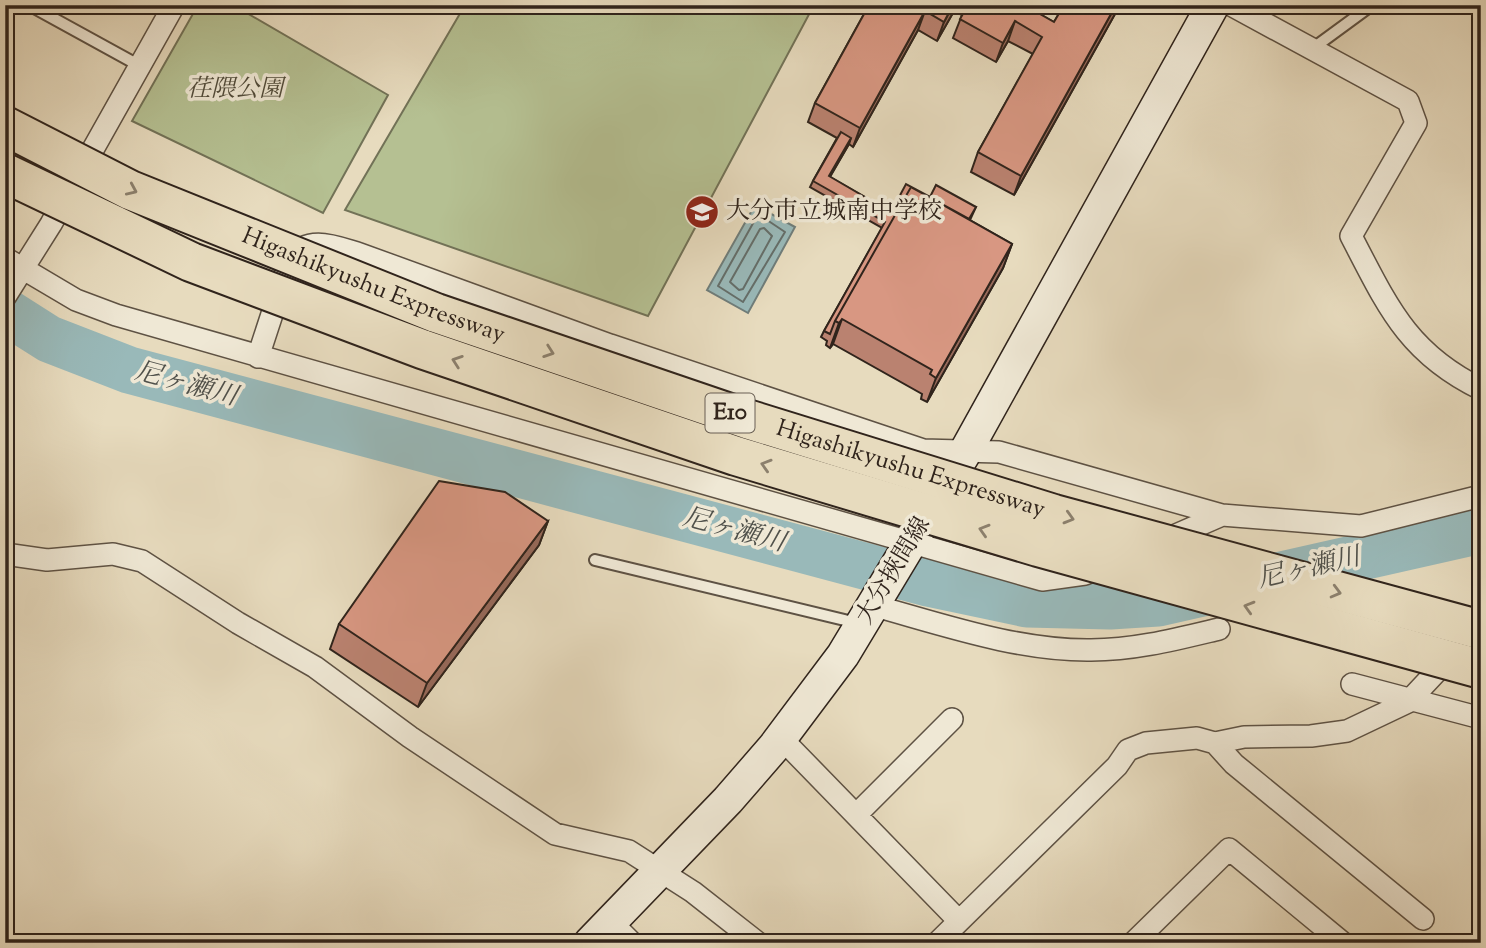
<svg xmlns="http://www.w3.org/2000/svg" width="1486" height="948" viewBox="0 0 1486 948" font-family="'Sorts Mill Goudy','Noto Serif JP',serif">
<rect width="100%" height="100%" fill="#e7dbbe"/>
<filter id="stains"><feTurbulence type="fractalNoise" baseFrequency=".00286" numOctaves="4"/><feColorMatrix values="0 0 0 0 .2 0 0 0 0 .09 0 0 0 0 .02 0 0 0 .5 -.17"/></filter>
<radialGradient id="worn" r=".72"><stop offset=".6" stop-color="#630" stop-opacity="0"/><stop offset="1" stop-color="#630" stop-opacity=".3"/></radialGradient>
<path fill="#b5c092" stroke="#727257" stroke-width="2" d="M198,5H233L388,95L323,213L132,121Z
M465,5H814L648,316L345,210Z"/>
<path fill="#99b9b9" stroke="#6f7d7a" stroke-width="2" d="M755,205L795,227L748,313L707,290Z"/>
<g fill="none" stroke-linecap="round" stroke-linejoin="round">
<path stroke="#646e6a" stroke-width="2" d="M761,216L785,232L743,302L718,286L756,218Z
M764,228L772,236L743,289L739,290L730,282L760,229Z"/>
<path stroke="#99b9b9" stroke-width="47" d="M5,311L49,339L129,370L928,583L1027,604L1110,606L1158,603L1481,530"/>
<g stroke="#5e5244" stroke-width="14">
<path id="lane" d="M29,5L140,66
M1312,49L1372,5
M595,560L857,623"/>
</g>
<g stroke="#5e5244" stroke-width="24">
<path id="street" d="M1231,5L1408,101L1416,123L1351,236C1387,305 1407,353 1481,389
M5,258L76,300L116,315L1042,580L1085,574L1098,568
M5,297L51,224L174,5
M258,357L290,259C308,234 336,247 360,254L610,345L923,450L999,452L1222,515L1361,526L1481,496
M1160,542L1222,515
M5,554L47,560L113,554L142,561L238,623L315,667L410,737L555,834L629,851L693,892L758,943
M875,606C944,625 1019,651 1091,650C1135,650 1177,639 1219,629
M1352,684L1481,718
M781,738L959,921
M1215,743L1244,737L1311,736L1347,731L1408,702L1452,655
M856,815L952,719
M611,922L632,943
M937,943L1117,766L1128,750L1146,743L1197,738L1215,743L1234,764L1423,919
M1133,943L1229,849L1343,943"/>
</g>
<g stroke="#30241c" stroke-width="35">
<path id="secondary" d="M590,943L728,800L774,747L843,655L967,449L1213,5"/>
</g>
<use href="#lane" stroke="#efe8d5" stroke-width="10"/>
<use href="#street" stroke="#efe8d5" stroke-width="21"/>
<use href="#secondary" stroke="#efe8d5" stroke-width="32"/>
<g stroke="#30241c" stroke-width="42" stroke-linecap="butt">
<g id="highway-bridge">
<path id="s1" d="M5,126L130,190L436,313L747,419L1054,514L1481,630"/>
<path d="M5,173L191,262L422,349L736,456L1038,547L1481,669"/>
</g>
</g>
<use href="#highway-bridge" stroke="#e7dbbe" stroke-width="38"/>
</g>
<path fill="#ba8270" stroke="#30241c" stroke-width="2" d="M869,5H1024L1054,22L1064,5H1120L1014,195L971,172L978,152L1033,54L1008,41L996,62L953,38L962,15L954,11L937,41L918,30L853,147L849,144L830,177L891,212L930,197L976,207L970,220L1012,244L1003,268L927,402L921,399L922,394L833,344L830,348L826,345L827,341L821,337L824,331L882,228L810,187L813,181L837,138L808,122L815,103Z
M548,521L539,545L418,707L330,649L339,624Z"/>
<path fill="#976a5b" stroke="#30241c" stroke-width="2" d="M953,5H956L954,11L937,41L944,22Z
M1116,5H1120L1014,195L1021,176Z
M925,11L918,30L853,147L860,128Z
M1015,21L1008,41L996,62L1003,43Z
M851,138L849,144L826,183L829,176Z
M1012,244L1003,268L927,402L936,378Z
M842,319L833,344L830,348L839,323Z
M548,521L539,545L418,707L427,683Z"/>
<path fill="#d89782" stroke="#30241c" stroke-width="2" d="M869,5H953L944,22L925,11L860,128L815,103Z
M968,5H1024L1054,22L1064,5H1116L1021,176L978,152L1042,37L1015,21L1003,43L960,19Z
M841,132L851,138L829,176L891,212L906,184L930,197L936,185L976,207L969,219L911,187L835,321L830,334L824,331L885,222L813,181Z
M911,187L1012,244L936,378L930,374L932,370L842,319L839,323L835,321Z
M439,481L505,492L548,521L427,683L339,624Z"/>
<defs><path id="oneway-chevron" d="M-2-3.5L2.5 0L-2 3.5" fill="none" stroke-width="1.6" stroke-linecap="round" stroke-linejoin="round" transform="scale(1.75)"/></defs>
<g stroke="#8c806d">
<use href="#oneway-chevron" transform="translate(132 190) rotate(24)"/>
<use href="#oneway-chevron" transform="translate(549 352) rotate(19)"/>
<use href="#oneway-chevron" transform="translate(457 361) rotate(-161)"/>
<use href="#oneway-chevron" transform="translate(766 465) rotate(-163)"/>
<use href="#oneway-chevron" transform="translate(1069 518) rotate(16)"/>
<use href="#oneway-chevron" transform="translate(984 530) rotate(-163)"/>
<use href="#oneway-chevron" transform="translate(1336 592) rotate(15)"/>
<use href="#oneway-chevron" transform="translate(1249 607) rotate(-164)"/>
</g>
<defs>
<g id="school-disc" transform="scale(1.75)"><circle r="9.5" fill="#8f2418" stroke="#efe8d5"/><path d="M0-5L7-2L0 1L-7-2ZM-4 1L0 2.5L4 1V4Q0 6-4 4Z" fill="#fff"/></g>
</defs>
<g fill-rule="evenodd">
<use href="#school-disc" x="702" y="212"/>
</g>
<g text-anchor="middle" dominant-baseline="central" stroke-width="7" stroke-linejoin="round" paint-order="stroke">
<rect fill="#efe8d5" stroke="#695f54" stroke-width="2" x="705.5" y="393.5" width="49" height="39" rx="5"/>
<g font-size="23" font-weight="bold" fill="#30241c">
<text x="730" y="413">E10</text>
</g>
<g font-size="24" font-style="italic" fill="#514b3a" stroke="#efe8d5">
<text x="235" y="90">荏隈公園</text>
</g>
<g font-size="24" fill="#30241c" stroke="#efe8d5" text-anchor="start">
<text x="726" y="212">大分市立城南中学校</text>
</g>
<g font-size="24" fill="#30241c" stroke="#efe8d5">
<text stroke="none"><textPath href="#s1" startOffset="402">Higashikyushu Expressway</textPath></text>
<text stroke="none"><textPath href="#s1" startOffset="970">Higashikyushu Expressway</textPath></text>
<text transform="translate(894 571) rotate(-59)">大分挾間線</text>
</g>
<g font-size="26" font-style="italic" fill="#50514b" stroke="#efe8d5">
<text transform="translate(186 385) rotate(15)">尼ヶ瀬川</text>
<text transform="translate(734 531) rotate(15)">尼ヶ瀬川</text>
<text transform="translate(1309 569) rotate(-13)">尼ヶ瀬川</text>
</g>
</g>
<rect width="1486" height="948" fill="none" stroke="#e7dbbe" stroke-width="28"/>
<rect x="7" y="7" width="1472" height="934" fill="none" stroke="#30241c" stroke-width="3.5"/>
<rect x="14" y="14" width="1458" height="920" fill="none" stroke="#30241c" stroke-width="2"/>
<rect width="100%" height="100%" filter="url(#stains)"/>
<rect width="100%" height="100%" fill="url(#worn)"/>
</svg>
